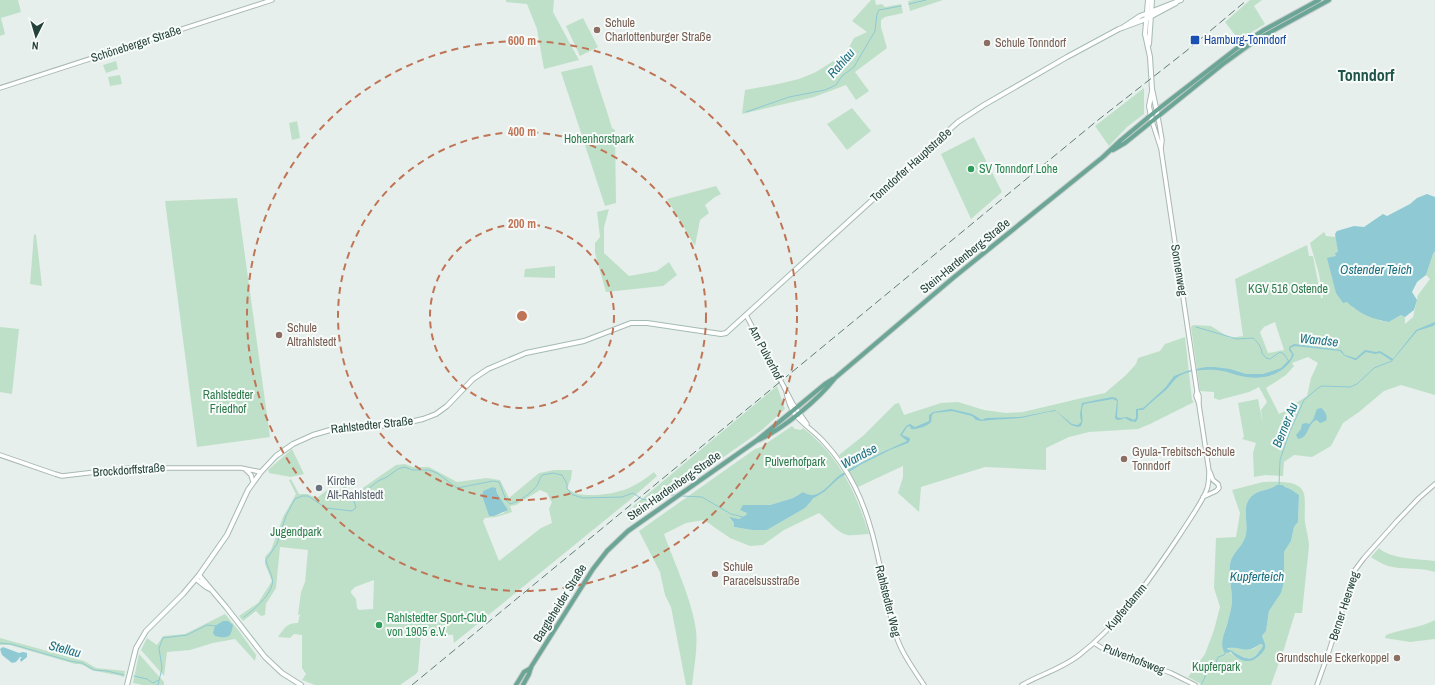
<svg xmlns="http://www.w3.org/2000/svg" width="1435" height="685" viewBox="0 0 1435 685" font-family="'Archivo Narrow',sans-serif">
<rect width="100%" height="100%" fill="#e6efeb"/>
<path fill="#bfe0c8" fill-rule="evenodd" d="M0,0H18L21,12L1,18L5,34L0,36Z
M506,0H554L553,12L579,60L544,69L537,29L527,4L506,2Z
M871,0H875L876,5L882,4L885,7L901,4L903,13L885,17L881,20V27L887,48L855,72L869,91L856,100L846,85L814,97L742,114L745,90L778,84L799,79L816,72L846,53L854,38L867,32L852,21Z
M914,0H943L910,11L908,1Z
M1250,0H1262L1254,6L1265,24L1239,40L1225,22Z
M583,18L598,47L580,56L566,26Z
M116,61L118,69L106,73L103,65Z
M592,65C598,86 606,107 612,128L615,130L616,203L605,206L561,72Z
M120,75L122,84L110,86L108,77Z
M1144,88V114L1127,127L1109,146L1095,126Z
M852,108L871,131L847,150L827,124Z
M297,121L300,138L292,140L289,123Z
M974,137L1002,192L971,219L941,154Z
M716,186L721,194L715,197L705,205L709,213L700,220L695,246L667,199Z
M237,198L270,437L197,447L165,201Z
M609,209L604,227V253L629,276L657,271L669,262L677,275L663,286L606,292L595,253V243L600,237L597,212Z
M1324,232L1326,236L1336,237L1338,252L1353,308L1381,321L1389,322L1401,315L1405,317V324L1413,317L1418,295L1430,279L1426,275L1433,254L1435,252V395L1401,385L1384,391L1359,412L1343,423L1331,446L1312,457L1294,455L1284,462L1283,476L1265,475L1254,477L1253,453L1256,443L1242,439L1244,437L1238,403L1258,399L1263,424L1261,410L1267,402L1259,387L1249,392L1219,400L1214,398V392L1200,391L1191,327L1193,325L1211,326L1230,338L1243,336L1235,279L1307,245L1309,256H1313L1321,298H1323L1319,274L1310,243ZM1275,322L1284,350L1268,353L1260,332L1264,327ZM1308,357L1318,363L1311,378L1307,396L1296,403L1295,406L1279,414L1266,388L1286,375L1294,366L1292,363ZM1318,409H1323C1327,413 1326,417 1325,422H1318L1316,420H1314Z
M34,234L36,235L42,286L30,284Z
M555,266V278L524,277L525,269Z
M0,327L19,329L12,394L0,392Z
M1185,337L1192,400L1194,402L1150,424L1138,429L1089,432L1069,437L1046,448V470L985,467L921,487L919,512L898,493L903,477V466L858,487L839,455L864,435L895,404L899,403L904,415L941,403L958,402L984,410L1006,413L1023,412L1082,398L1105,393L1126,375L1136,364L1138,358L1160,351L1165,344Z
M777,386L785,409L762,430L630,523L625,513Z
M792,426L795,429L801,430L803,428C839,456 856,492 869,534C862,534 853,536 847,535C837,533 827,519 819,513L784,530L763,545L750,546L730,538L704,520L686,523L664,534C674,562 692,600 696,630C698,648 694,667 692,685H686L671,607L665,595L660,572L639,531L755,449L761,447ZM803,492L811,499L805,508L767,530H752L734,527V523L729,518L739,519L746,515L747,513L759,506L770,505L793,498Z
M292,449L304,474L291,477L269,473L268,470Z
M405,464L413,467H429L457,482L486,478L500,480L509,498L539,473L554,470H572L571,479L567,488C577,496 585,495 597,495C622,493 635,487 654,472L657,476L631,499L454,643L453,635L421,634L418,671L416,674L400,685H315L302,680L306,674L302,668V635L294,634L290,638L278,637C284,629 286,623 298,623L300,614L298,615L301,592L305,582L308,550L280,547L276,588L266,604L265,615L261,616L256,611L243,621L239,616L258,603L272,581L265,564V557L271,550L283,517L296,494L289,480L291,479L299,494H307L317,498L331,487L336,492L345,486L354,494L396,465ZM492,487L497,490V493L506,507L504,513L494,516H489L482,496L483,491ZM540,490L547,493L551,501L552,502L549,509L552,523L541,528L499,561L483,521L485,518L496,517L512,512L510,506L516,505ZM374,580L373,609L359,610L357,608L356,599L351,593V591L355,587Z
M1263,482C1274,482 1301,479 1304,494C1306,503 1304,513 1305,522C1306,530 1309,538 1309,546L1302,613H1295L1284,649L1271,685H1203L1188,677L1205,654L1214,630L1220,607L1214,588L1216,538L1236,537L1240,513L1232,490ZM1276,485H1283C1285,488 1287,487 1290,489C1293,490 1295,494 1299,495L1298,522L1294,527L1291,541L1284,552L1281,593L1269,611L1266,631L1262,636C1266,646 1264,651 1256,659C1252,659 1247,661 1243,660C1237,659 1232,652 1223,650C1223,646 1222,642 1223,638C1226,625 1232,613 1232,600C1232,587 1227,573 1231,560C1235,550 1244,545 1246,534C1248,523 1243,510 1248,501C1255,488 1269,492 1276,485Z
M1379,548C1390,559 1419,559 1435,561V572C1420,567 1404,570 1388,566C1382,564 1376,560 1371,557Z
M225,614L239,631L256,655L255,661L235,639L213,643L190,650L167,652L164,676L141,650L147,638L157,645L163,636L185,634Z
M1435,620V639L1410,642L1385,638L1386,635C1402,629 1419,628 1435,620Z
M0,638L84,661L96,668L125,671L124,677C114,674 105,673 95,671C87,669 85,663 75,664L10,645H0Z
M1260,644L1263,645L1262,649L1253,658C1242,660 1236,651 1226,650C1234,644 1243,651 1252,649C1255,649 1257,646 1260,644Z
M139,654L164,682V685H142L133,683Z"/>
<path fill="#8ec9d4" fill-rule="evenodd" d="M1427,194L1435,197V251L1433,254L1426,275L1417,282L1412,292L1417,300L1414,310L1405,317L1401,315L1389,322C1374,320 1358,313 1347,302L1343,303L1336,293L1327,258L1336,256L1335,253L1338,252L1335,234L1337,231L1354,226L1364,227L1383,214L1387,216L1410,204L1417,198Z
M1435,322V324L1433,326L1417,331L1392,361L1380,353L1375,354L1366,352L1356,360H1355L1345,356L1340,351L1295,346L1290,348L1294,355C1285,375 1262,381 1241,376C1235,375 1229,372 1223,371C1212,369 1198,369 1186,373C1174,377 1174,382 1166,390C1158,397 1150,403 1143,410H1138V418L1136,422L1130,421L1125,418C1121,419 1118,422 1115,418L1117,401L1113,399L1084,404C1079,411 1085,418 1081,426L1078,427L1071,425L1056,411L1048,412L1021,418L990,420L982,421L976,420L972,416L952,411L934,413L932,415C931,417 932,420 931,422C928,426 916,430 911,429L910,426L907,427L902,435L910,438V440L908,443L892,449L860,465L838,479L824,492L812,499V500L805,508L767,530H752L734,527V523L729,517L739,519L746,515L747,513L740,510L743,505H770L793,498L803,492C808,495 811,496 817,494C828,489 833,479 843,473C864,460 885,451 907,441L900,435L906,426L910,424L915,427L929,421V415L933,412L951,409L972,414L982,420L986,418L1020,417L1055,410L1072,424L1078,425L1081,422L1080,414L1082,403L1112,397L1116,398L1118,400L1117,417L1120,418L1127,417L1134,420L1136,418V409L1143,408L1165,388L1174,376L1187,371L1206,367H1214L1230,369L1246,374H1263L1281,368L1291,358L1292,354L1289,350V347L1294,344L1341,350L1345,355L1355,358H1356L1365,350L1376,352L1380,351L1393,359L1416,330Z
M1321,408C1325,410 1328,416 1326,421L1320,423L1316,420C1307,424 1309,438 1298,439L1296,435L1301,429L1302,424L1306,423L1309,424C1315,419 1314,415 1317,409Z
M1276,485H1283C1285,488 1287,487 1290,489C1293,490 1295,493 1299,495L1298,522L1294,527L1291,541L1284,552V581L1281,593L1269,611L1266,631L1262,636C1263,639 1266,644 1265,648C1264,651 1261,654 1259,656C1251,665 1238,661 1231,652L1225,653C1218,644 1226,630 1228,621C1230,614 1232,606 1232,600C1232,587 1227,573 1231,560C1235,550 1244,545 1246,534C1248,523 1243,510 1248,501C1255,488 1269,492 1276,485ZM1260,644L1263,645C1262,649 1260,650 1258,653C1249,666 1237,652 1227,649L1228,648C1243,646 1245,655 1260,644Z
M492,487L496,488L497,493L508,510L494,516H489L482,496L483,491Z
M223,621H228L233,625C231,637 229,639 215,636L213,633L215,626Z
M3,647L19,653L23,652L27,653V657L21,662L20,659L22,657H20L16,662L12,663L2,655L0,649Z"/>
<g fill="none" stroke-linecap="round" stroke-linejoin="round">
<path stroke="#8ec9d4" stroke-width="1" d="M909,4L926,0
M746,112L789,97L825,90L836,85L842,76L854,67L858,60L875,31L877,14L879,10L901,6
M1196,327L1237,339L1253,338C1257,341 1262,348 1262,353L1266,358L1270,359L1280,352L1284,354L1289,362
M1279,485L1280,460L1290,431L1304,400L1318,388L1322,386L1350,387L1357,384L1374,368L1392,361
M682,496L702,497L731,514L743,517
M244,617C254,610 276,591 272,578C271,572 267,567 266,560L277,544L286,516L295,499L302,496H308L326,508L352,511L356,508L354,501V496L359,493L367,490L378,481L387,477L398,469L404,467L413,470H429L437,473L457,488L493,481L499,482L506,500L510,504C520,501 532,493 538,484C539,481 540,478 542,475L553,473L562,475L567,484V489L573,495L583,498L622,497L633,493L642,499L648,500H653L665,495H676
M0,643L11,644L70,661L82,663L94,670L107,671L124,675
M134,676L147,679L153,683L159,680
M158,685L162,668L159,648L163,638L187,635L207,625L216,626
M1201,685L1205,677L1206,669L1215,666L1218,657L1224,655L1225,653"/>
<g stroke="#a8b8b2" stroke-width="5.5">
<path id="tertiary" d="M0,88L272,0
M1158,117L1162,140L1161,149L1197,391L1196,396L1199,404
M1152,121L1161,149
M746,315L793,404L807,424
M786,391C791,421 806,422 824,442C836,455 847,471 855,487C872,521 878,558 886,594C889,610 892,626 898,641C904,657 915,671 924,685
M0,455L55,474L62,476L130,468H241L261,472
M246,470L251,475L253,482
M1203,497L1216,491L1219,488L1218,484L1213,480L1210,472
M1094,643L1102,648L1171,673L1195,685
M1022,685C1041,674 1059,670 1078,656C1120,624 1150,579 1179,536C1187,523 1202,503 1207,489C1209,483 1209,478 1209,471L1199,405V396L1197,391
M1317,685L1328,654L1355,570L1364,558L1397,521L1419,498L1435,484"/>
</g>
<g stroke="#a4bbb3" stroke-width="6">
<path id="secondary" d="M1148,0L1145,34L1150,57L1152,89L1158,117
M1122,28L1140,16L1181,0
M1149,44L1152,0
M1152,91L1149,106L1152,121
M199,575L226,607L265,657L282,673L301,685
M196,579L206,587L210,589
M127,685L136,648L146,631L183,594L199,575L227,535L248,490L261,472L276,456L293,444L313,435L337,428L397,425L423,419L436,414L447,406L473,379L488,369L526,353L584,341L631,323H647L721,334L726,333L958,122L984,105L1067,57L1119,29L1146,19L1176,3"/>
</g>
<g stroke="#c2cac8" stroke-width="6">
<path id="primary" d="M1113,150L1125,143L1223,64L1256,40L1329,0
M756,441C781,431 819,399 835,378L953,278L1103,157L1121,140L1157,110L1241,45L1264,30L1319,0
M516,685L524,672L531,668
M523,685L529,674L531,667L593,569L607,551L628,531L756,441L825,384L833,379"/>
</g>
<use href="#tertiary" stroke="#fff" stroke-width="3.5"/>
<use href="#secondary" stroke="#fff" stroke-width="4"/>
<use href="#primary" stroke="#6aa596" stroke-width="4"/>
<path stroke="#5f7d75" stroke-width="1" stroke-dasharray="8 4" stroke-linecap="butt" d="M412,685L1098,120L1185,52L1247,0"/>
</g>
<g fill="none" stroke="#c07456" stroke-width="2" stroke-dasharray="7 5">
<circle cx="522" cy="316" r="92"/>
<circle cx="522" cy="316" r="184"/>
<circle cx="522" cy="316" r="275"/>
</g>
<g fill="#8d6e63" stroke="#f7fbf9" stroke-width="1.5">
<circle cx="597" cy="30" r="4"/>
<circle cx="987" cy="43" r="4"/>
<circle cx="279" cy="335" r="4"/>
<circle cx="1124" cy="459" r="4"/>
<circle cx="715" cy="574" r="4"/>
<circle cx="1397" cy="658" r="4"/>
</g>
<rect fill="#1a4fb4" stroke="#f7fbf9" stroke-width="1.5" x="1190" y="35" width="10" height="10" rx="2"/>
<g fill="#2e9e5b" stroke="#f7fbf9" stroke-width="1.5">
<circle cx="971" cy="169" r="4"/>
<circle cx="379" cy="625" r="4"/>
</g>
<circle fill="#6b7280" stroke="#f7fbf9" stroke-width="1.5" cx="319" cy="488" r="4"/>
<g text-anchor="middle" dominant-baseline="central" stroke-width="4" stroke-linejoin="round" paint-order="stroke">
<g font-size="12" fill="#785e54" stroke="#f7fbf9" text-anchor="start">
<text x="605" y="23">Schule<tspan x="605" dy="14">Charlottenburger Straße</tspan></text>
<text x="995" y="43">Schule Tonndorf</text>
<text x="287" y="328">Schule<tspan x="287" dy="14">Altrahlstedt</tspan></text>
<text x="1132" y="452">Gyula-Trebitsch-Schule<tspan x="1132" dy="14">Tonndorf</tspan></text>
<text x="723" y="567">Schule<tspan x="723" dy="14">Paracelsusstraße</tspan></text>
<text x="1389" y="658" text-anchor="end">Grundschule Eckerkoppel</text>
</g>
<g font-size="12" fill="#164399" stroke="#f7fbf9" text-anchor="start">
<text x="1204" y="40">Hamburg-Tonndorf</text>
</g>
<g font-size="12" fill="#24423a" stroke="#f7fbf9">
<text transform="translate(136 44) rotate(-18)">Schöneberger Straße</text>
<text transform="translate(911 165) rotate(-42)">Tonndorfer Hauptstraße</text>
<text transform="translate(965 256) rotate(-39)">Stein-Hardenberg-Straße</text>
<text transform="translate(1179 270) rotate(81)">Sonnenweg</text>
<text transform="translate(766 353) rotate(62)">Am Pulverhof</text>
<text transform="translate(372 425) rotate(-6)">Rahlstedter Straße</text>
<text transform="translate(129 470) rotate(-4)">Brockdorffstraße</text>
<text transform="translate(674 486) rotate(-35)">Stein-Hardenberg-Straße</text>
<text transform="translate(888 601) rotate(76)">Rahlstedter Weg</text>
<text transform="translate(560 603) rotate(-58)">Bargteheider Straße</text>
<text transform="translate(1344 606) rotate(-72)">Berner Heerweg</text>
<text transform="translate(1126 607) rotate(-50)">Kupferdamm</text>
<text transform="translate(1134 659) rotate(21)">Pulverhofsweg</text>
</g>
<g font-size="12" fill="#2d7a4b" stroke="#f7fbf9">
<text x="599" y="139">Hohenhorstpark</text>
<text x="1288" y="289">KGV 516 Ostende</text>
<text x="228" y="395">Rahlstedter<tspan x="228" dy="14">Friedhof</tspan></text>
<text x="795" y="462">Pulverhofpark</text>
<text x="296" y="532">Jugendpark</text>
<text x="1216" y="667">Kupferpark</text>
</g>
<g font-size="12" fill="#27864d" stroke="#f7fbf9" text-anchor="start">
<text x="979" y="169">SV Tonndorf Lohe</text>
<text x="387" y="618">Rahlstedter Sport-Club<tspan x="387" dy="14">von 1905 e.V.</tspan></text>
</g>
<g font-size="12" fill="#5b616d" stroke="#f7fbf9" text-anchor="start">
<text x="327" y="481">Kirche<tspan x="327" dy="14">Alt-Rahlstedt</tspan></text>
</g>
<g font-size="13" font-style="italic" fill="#1c6f80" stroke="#f7fbf9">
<text transform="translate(841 63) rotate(-49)">Rahlau</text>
<text x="1376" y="269">Ostender Teich</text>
<text transform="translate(1319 340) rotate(6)">Wandse</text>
<text transform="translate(1285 425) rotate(-68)">Berner Au</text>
<text transform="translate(859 456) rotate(-28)">Wandse</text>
<text x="1257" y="576">Kupferteich</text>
<text transform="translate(65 649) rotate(15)">Stellau</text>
</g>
<g font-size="16" font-weight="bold" fill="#1f5548" stroke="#f7fbf9">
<text x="1366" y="75">Tonndorf</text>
</g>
</g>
<circle cx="522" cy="316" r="6" fill="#c07456" stroke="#f7fbf9" stroke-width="2"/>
<g font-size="12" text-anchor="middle" font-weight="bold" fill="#c07456" stroke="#f7fbf9" stroke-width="4" stroke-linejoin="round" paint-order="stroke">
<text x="522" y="45">600 m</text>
<text x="522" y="136">400 m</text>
<text x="522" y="228">200 m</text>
</g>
<g transform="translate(36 36) rotate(185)" stroke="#f7fbf9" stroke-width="3" paint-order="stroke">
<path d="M0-3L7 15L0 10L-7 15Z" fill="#24423a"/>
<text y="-6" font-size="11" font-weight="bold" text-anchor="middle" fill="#24423a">N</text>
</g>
</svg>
